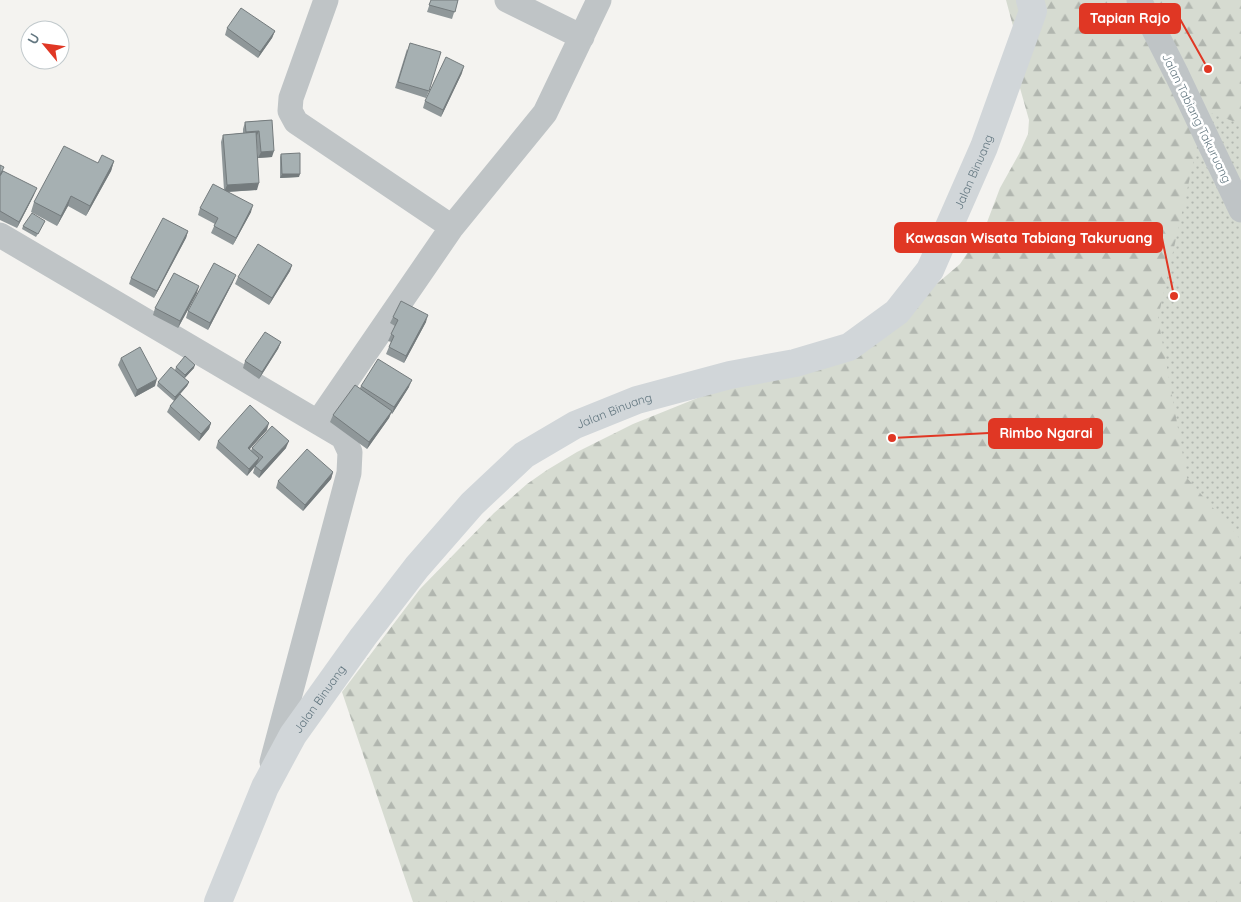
<svg xmlns="http://www.w3.org/2000/svg" width="1241" height="902" viewBox="0 0 1241 902" font-family="Quicksand,sans-serif">
<defs>
<pattern id="green-dots" width="8" height="8" patternUnits="userSpaceOnUse" patternTransform="scale(1.25)"><rect width="8" height="8" fill="#d6dbd1"/><path d="M2 2h.1M6 6h.1" fill="none" stroke="#b1b6af" stroke-width="1.8" stroke-linecap="round"/></pattern>
<pattern id="forest-firs" width="22" height="20" patternUnits="userSpaceOnUse" patternTransform="scale(1.25)"><rect width="22" height="20" fill="#d6dbd1"/><path d="M5 1l3.5 6h-7zM16 11l3.5 6h-7z" fill="#b1b6af"/></pattern>
</defs>
<rect width="100%" height="100%" fill="#f4f3f0"/>
<path fill="url(#green-dots)" d="M1241,0V733L1139,608L1160,199Z"/>
<path fill="url(#forest-firs)" d="M1006,0H1241V124L1205,111L1158,318L1187,478L1241,540V902H413L342,692L420,589L494,513L527,484L547,470L577,452L633,424L757,374L834,347L933,287L960,264L986,225L1000,188L1019,154L1028,134L1029,120L1020,88L1017,41Z"/>
<g fill="none" stroke-linecap="round" stroke-linejoin="round">
<path stroke="#bfc4c6" stroke-width="25" d="M326,0L291,98L290,111L296,122L452,227
M507,0L582,37
M1139,0L1177,75L1241,210
M0,235L343,437L350,452L349,473L272,762
M318,422L452,227L545,113L599,0"/>
<path stroke="#d1d6d9" stroke-width="28" id="s1" d="M218,902L265,787L293,735L363,637L417,567L472,504L524,455L575,425L637,400L730,375L795,363L849,347L897,312L930,270L984,147L1033,11L1030,0"/>
</g>
<path fill="#8f9799" d="M431,0H458L452,19L427,12Z
M227,28L275,31L272,38L258,58L225,35Z
M407,49L429,91L426,98L395,88Z
M462,73L441,117L423,108L425,101Z
M272,120V157L258,158L256,137L257,190L228,192L251,212L233,245L211,233L215,224L198,215L200,208L224,190L221,142L223,135L243,133V129L245,122Z
M281,154L299,177L280,178V157Z
M114,161L111,171L86,216L68,206L57,226L31,212L34,202L98,163Z
M0,165L3,171L34,195L17,228L0,220Z
M45,221L36,237L22,229L23,226Z
M188,231L186,238L154,298L129,284L131,278Z
M292,265L290,271L269,305L235,284L238,277Z
M233,282L208,330L186,318L188,311Z
M197,293L178,328L153,315L155,308Z
M393,317L426,322L404,363L386,354L391,342L388,341L395,326L390,323Z
M281,342L278,349L259,379L243,368L245,361Z
M121,358L155,386L135,397L118,365Z
M176,367L194,368L184,378L189,382L187,386L180,394L211,423L209,429L199,441L167,412L170,406L174,401L157,386L158,382L175,370Z
M361,386L409,387L392,414L391,413L389,418L367,449L330,422L333,415L360,388Z
M267,430L250,449L251,451L252,448H286L259,478L253,473L255,466L258,462L257,464L247,476L216,448L218,441Z
M333,472L331,479L303,511L276,488L278,481Z"/>
<path fill="#747b7d" d="M275,31L272,38L258,58L260,52Z
M464,66L462,73L441,117L443,110Z
M259,131L256,137L244,138L246,132Z
M274,151L272,157L258,158L261,152Z
M114,161L111,171L86,216L90,206Z
M282,174H300L299,177L280,178Z
M259,183L257,190L224,192L227,185Z
M37,188L34,195L17,228L19,222Z
M71,196L68,206L57,226L61,216Z
M253,205L251,212L233,245L236,238Z
M188,231L186,238L154,298L157,291Z
M292,265L290,271L269,305L272,298Z
M236,275L233,282L208,330L210,323Z
M199,286L197,293L178,328L180,321Z
M428,315L426,322L404,363L406,356Z
M281,342L278,349L259,379L262,372Z
M195,365L194,368L184,379L185,375Z
M157,379L155,386L135,397L137,390Z
M412,380L409,387L392,414L394,407Z
M189,382L187,386L174,401L175,397Z
M392,411L389,418L367,449L369,442Z
M211,423L209,429L199,441L201,434Z
M269,423L267,430L245,454L248,448Z
M289,441L286,448L259,478L261,471Z
M259,458L257,464L247,476L249,469Z
M333,472L331,479L303,511L305,505Z"/>
<path fill="#a6b0b2" stroke="#747b7d" d="M431,0H458L455,12L429,5Z
M241,8L275,31L260,52L227,28Z
M410,43L441,52L429,91L398,82Z
M446,57L464,66L443,110L425,101Z
M272,120L274,151L261,152L259,131L246,132L245,122Z
M256,132L259,183L227,185L223,135Z
M64,146L98,163L102,155L114,161L90,206L71,196L61,216L34,202Z
M300,153V174H282L281,154Z
M0,165L4,167L0,175Z
M3,171L37,188L19,222L0,211V176Z
M213,184L253,205L236,238L214,226L218,218L200,208Z
M32,213L45,221L38,234L23,226Z
M163,218L188,231L157,291L131,278Z
M258,244L292,265L272,298L238,277Z
M214,263L236,275L210,323L188,311Z
M174,273L199,286L180,321L155,308Z
M401,301L428,315L406,356L389,347L394,336L391,334L398,320L393,317Z
M265,332L281,342L262,372L245,361Z
M140,347L157,379L137,390L121,358Z
M185,356L195,365L185,375L176,367Z
M378,359L412,380L394,407L361,386Z
M171,367L189,382L175,397L158,382Z
M355,385L392,411L369,442L333,415Z
M180,394L211,423L201,434L170,406Z
M250,405L269,423L248,448L259,458L249,469L218,441Z
M272,426L289,441L261,471L255,466L263,457L252,448Z
M307,449L333,472L305,505L278,481Z"/>
<g text-anchor="middle" dominant-baseline="central" stroke-width="5" stroke-linejoin="round" paint-order="stroke">
<g font-size="12" fill="#637780" stroke="#fff">
<text transform="translate(1197 118) rotate(64)">Jalan Tabiang Takuruang</text>
<text stroke="none"><textPath href="#s1" startOffset="1112">Jalan Binuang</textPath></text>
<text stroke="none"><textPath href="#s1" startOffset="648">Jalan Binuang</textPath></text>
<text stroke="none"><textPath href="#s1" startOffset="228">Jalan Binuang</textPath></text>
</g>
</g>
<path fill="none" stroke="#e03724" stroke-width="2" d="M1208 69L1180 19M1174 296L1162 238M892 438L989 433"/>
<g fill="#e03724" stroke="#fff" stroke-width="2">
<circle cx="1208" cy="69" r="5"/>
<circle cx="1174" cy="296" r="5"/>
<circle cx="892" cy="438" r="5"/>
</g>
<g fill="#e03724" stroke="#e03724" stroke-width="2">
<rect x="1080" y="4" width="100" height="29" rx="5"/>
<rect x="895" y="223" width="267" height="29" rx="5"/>
<rect x="989" y="419" width="113" height="29" rx="5"/>
</g>
<g font-size="14" text-anchor="middle" font-weight="bold" fill="#fff">
<text x="1130" y="23">Tapian Rajo</text>
<text x="1029" y="243">Kawasan Wisata Tabiang Takuruang</text>
<text x="1046" y="438">Rimbo Ngarai</text>
</g>
<g transform="translate(45 45) rotate(299)"><circle r="24" fill="#ffffff" stroke="#c1c9cc"/>
<path d="M0-4L9 19L0 12L-9 19Z" fill="#e03724"/>
<text y="-8" font-size="14" font-weight="bold" text-anchor="middle" fill="#637780">U</text>
</g>
</svg>
